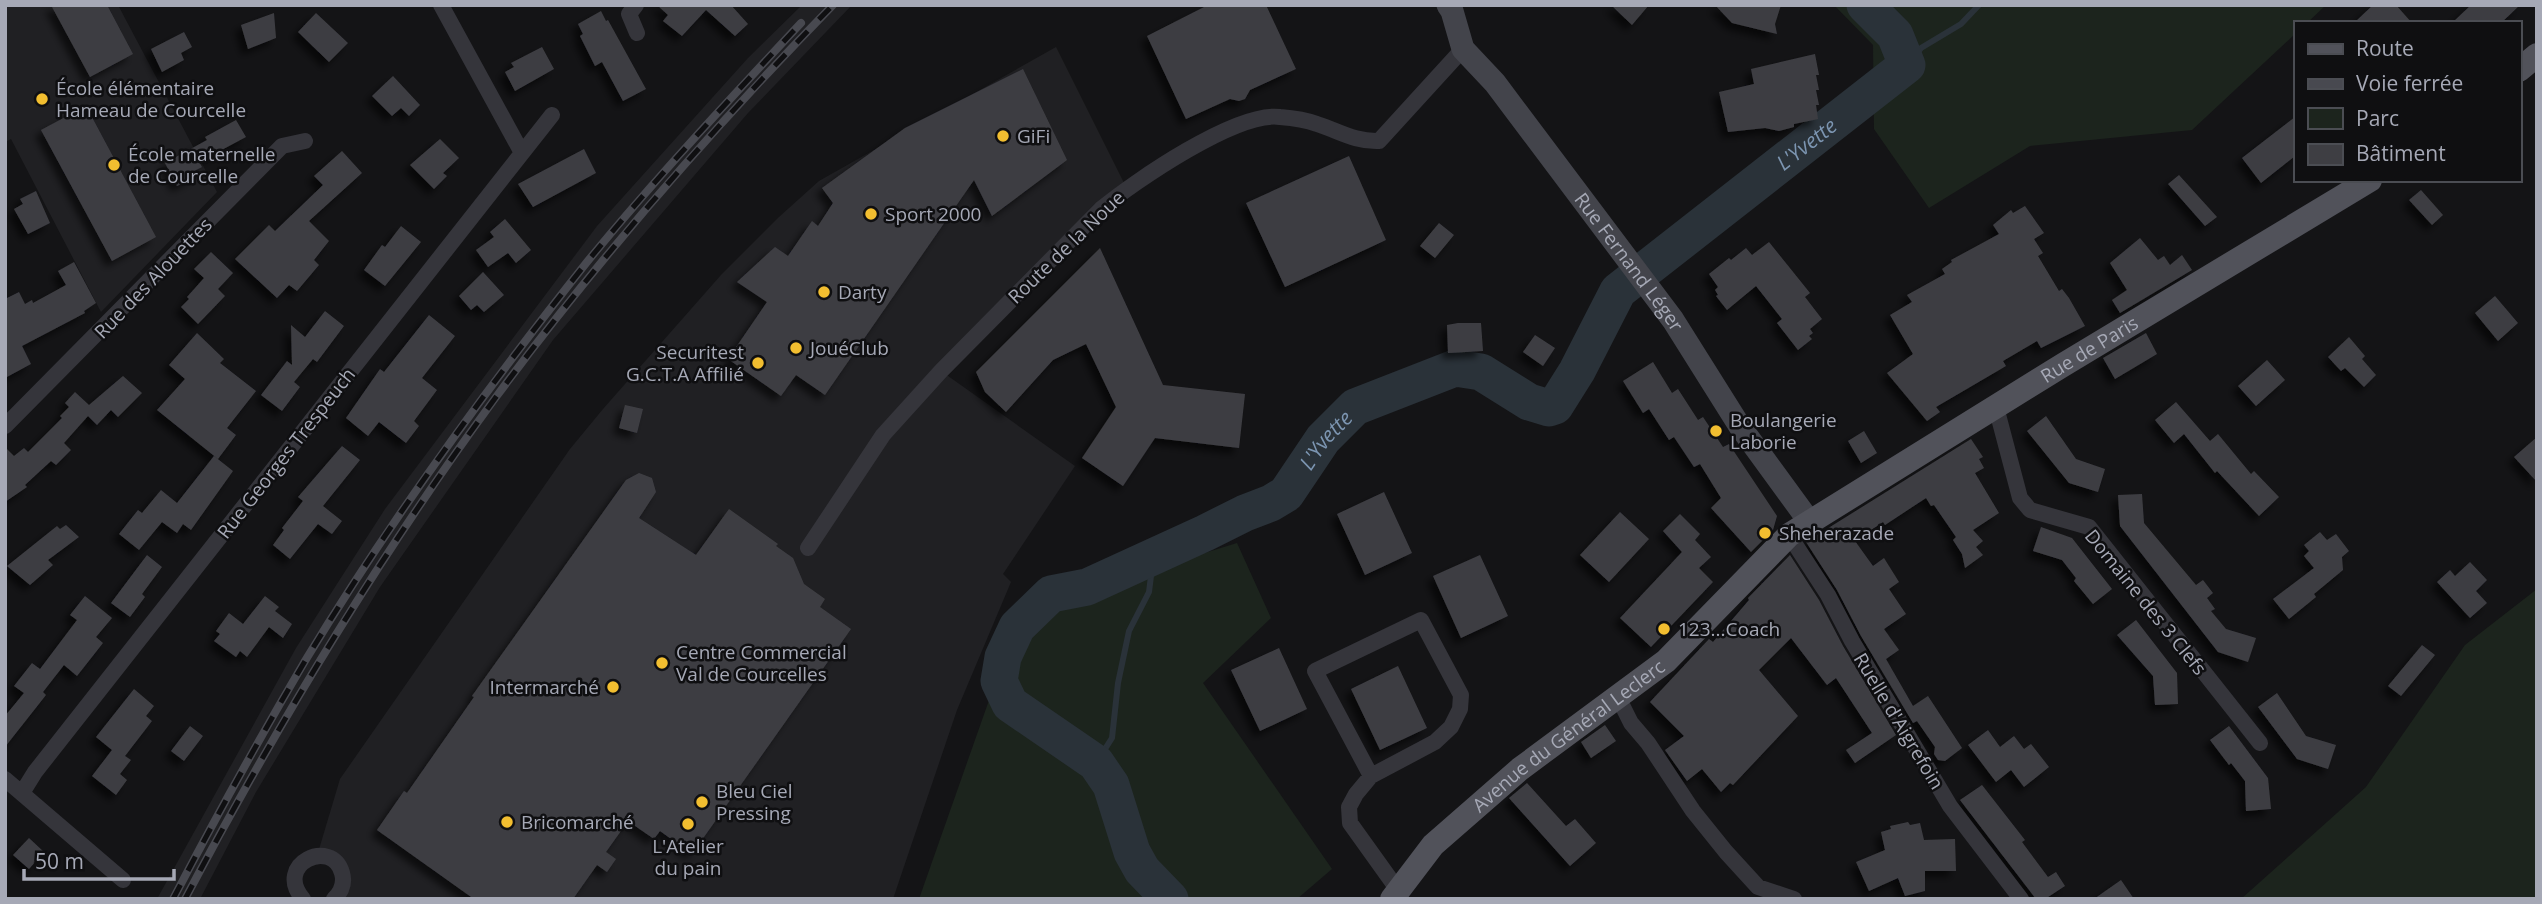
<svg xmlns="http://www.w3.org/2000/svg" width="2542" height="904" viewBox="0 0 2542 904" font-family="'Open Sans',sans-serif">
<defs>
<filter id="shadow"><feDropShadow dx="-6" dy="6" stdDeviation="3.5" flood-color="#0009"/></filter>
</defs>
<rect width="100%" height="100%" fill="#141416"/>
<path fill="#202023" d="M5,5H118L217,192L101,312L11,139L5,142Z
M802,5H852L748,113L553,340L380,587L256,792L200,899H157L296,648L385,509L597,226L748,58Z
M1056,47L1124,183L941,371L1075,466L1003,574L1011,582L957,710L893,899H342L343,876L317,856L340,779L570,449L603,409L721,275L779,217L819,181Z"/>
<path fill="#1c241d" d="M1834,5H2326L2307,23H2295V34L2192,130L2030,146L1929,208L1874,129L1873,45Z
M1237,543L1271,618L1203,683L1332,869L1297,899H919L1000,669L1065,596Z
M2537,589V899H2241L2366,787L2465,645Z"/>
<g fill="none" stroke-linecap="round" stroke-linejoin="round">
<path stroke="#2a3239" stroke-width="6" d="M1907,65L1921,48L1961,24L1979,5
M1096,763L1112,738L1118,683L1129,631L1149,592L1151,576L1146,561"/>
<path stroke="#2a3239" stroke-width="37" id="s1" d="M1170,899L1142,870L1132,852L1111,785L1096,763L1010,704L999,681L1003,657L1017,627L1051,594L1087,587L1205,533L1245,513L1271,503L1286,494L1323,439L1355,407L1455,368L1481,372L1529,402L1549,408L1555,406L1577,371L1618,291L1907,65L1895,35L1865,5"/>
</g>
<path fill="#3e3e43" filter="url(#shadow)" d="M51,5H107L133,54L90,77Z
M657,5H731L748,24L735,36L706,10L682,36L663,21L668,15Z
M1208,5H1266L1296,69L1250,90L1245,99L1239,101L1230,99L1186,119L1147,36Z
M1611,5H1649L1632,25Z
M1715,5H1781L1775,24L1777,34L1732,23Z
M2373,5H2396L2412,23H2354Z
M2471,5H2520L2501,23H2452Z
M601,11L606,21L608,20L646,89L623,101L602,62L595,66L580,36L583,34L578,24Z
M274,13L276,38L248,49L241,25Z
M316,13L348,43L329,62L298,32Z
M184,32L192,47L181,53L184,60L162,72L151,49Z
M542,47L554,69L515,91L505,72L514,67L511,63Z
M1815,54L1819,75H1816L1819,90H1816L1819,105H1816L1818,119L1794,124V127L1779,131L1765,128L1728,132L1719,92L1754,84L1751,69Z
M1023,69L1067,160L992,216L974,180L825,395L796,375L781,396L728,359L767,302L737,282L775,247L788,256L812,221L818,226L833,203L822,188L905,128Z
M393,76L420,105L409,116L401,108L392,116L372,96Z
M86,106L156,237L112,261L41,130Z
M2295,117V156L2261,183L2242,158Z
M236,120L246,137L199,162L202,167L192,172L195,177L177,186L165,163L207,140L205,137Z
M440,139L459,158L443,173L447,176L434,189L410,165Z
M584,149L596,173L533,207L518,184Z
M342,151L362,173L309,221L329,241L314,260L319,265L297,291L289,285L277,298L235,259L269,225L275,231L323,185L314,176Z
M1349,156L1386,240L1285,287L1246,203Z
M2179,175L2217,217L2205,226L2168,184Z
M2421,190L2443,215L2432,225L2409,200Z
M36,191L50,223L28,234L14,209L23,204L20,199Z
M2025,206L2044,233L2034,239L2043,253L2038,256L2059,291L2062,289L2069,298L2085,326L2041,348L2037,341L2003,361L2006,366L1936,407L1940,412L1927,421L1887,373L1913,354L1890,315L1912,302L1907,295L1945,274L1942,269L1952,262L1951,260L1999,234L1993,225L2011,210L2013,213Z
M505,219L531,250L516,263L508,253L488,267L476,250L494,237L490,232Z
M1439,223L1454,235L1435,258L1420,246Z
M401,226L421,242L385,286L364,270L382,245L385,247Z
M2140,238L2158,260L2164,256L2170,265L2182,255L2192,270L2120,313L2112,300L2127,290L2110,263Z
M1769,242L1810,293L1805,297L1822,319L1810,329L1813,333L1809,336L1812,339L1798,350L1777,323L1782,319L1756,286L1727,310L1716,296L1718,295L1715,290L1718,287L1709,274L1729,258L1731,260L1746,248L1752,255Z
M1100,248L1163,385L1245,394L1239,448L1155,438L1123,486L1082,458L1116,407L1086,344L1053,360L1006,412L985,392L976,372Z
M211,252L233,273L218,289L225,296L198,324L181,307L189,299L187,297L204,278L194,269Z
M74,262L96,303L84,311L85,313L22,346L31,364L5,378V299L19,292L25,304L32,300L33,303L66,285L58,271Z
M483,272L504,295L484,312L477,305L471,310L459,296Z
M2495,296L2518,323L2498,341L2475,313Z
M325,311L344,326L317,362L313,359L294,382L300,387L282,411L261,395L287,361L292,365L291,325L305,337Z
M429,315L455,336L422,378L437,390L414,421L419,426L406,443L379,422L368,436L346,418L380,369L384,372Z
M1458,323H1481L1483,351L1448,353L1447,325Z
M197,333L224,359L220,363L256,391L227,428L236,435L218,459L157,410L185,379L169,365Z
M2146,333L2157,354L2115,379L2103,358Z
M1535,335L1555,348L1543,366L1523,352Z
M2349,337L2365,356L2362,359L2376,375L2364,387L2345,368L2341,371L2328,357Z
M2267,360L2285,380L2256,406L2238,386Z
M1653,362L1672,393L1678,389L1698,420L1703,417L1723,447L1729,444L1777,516L1773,530L1751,552L1711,508L1721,498L1700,464L1694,467L1674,437L1669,440L1649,409L1643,413L1623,381Z
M123,376L142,393L118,417L111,410L97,425L88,416L64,443L71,450L56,465L51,461L25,485L27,487L5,502V447L14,456L24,448L28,452L62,418L60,416L69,407L65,403L75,392L89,405Z
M2176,402L2210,441L2218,434L2251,474L2254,471L2279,497L2259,516L2217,471L2215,473L2184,434L2174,443L2155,420Z
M625,405L643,409L637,433L619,428Z
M2046,416L2076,459L2105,469L2098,492L2069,483L2027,431Z
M1864,431L1877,453L1861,463L1848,441Z
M2537,437V482L2514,457Z
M1971,439L1983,457L1979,459L1984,468L1975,473L1999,513L1973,530L1983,541L1976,547L1983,555L1965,568L1962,554L1953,540L1956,537L1934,505L1931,506L1926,498L1885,525L1883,522L1855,541L1873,566L1884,558L1899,582L1889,589L1906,614L1884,629L1899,650L1886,659L1913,706L1928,696L1962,748L1945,761L1938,760L1934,754L1935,747L1917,721L1913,723L1861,636L1837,590L1806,542Z
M342,446L360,460L323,506L342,521L332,534L318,524L290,559L273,545L284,530L282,528L303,501L298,497Z
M214,456L233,471L191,530L183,524L177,533L162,522L139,550L119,534L138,510L142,513L161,490L177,503Z
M639,473L652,478L656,492L639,518L696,555L729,509L778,544L776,546L793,558L804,584L825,599L820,607L851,629L692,854L660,831L654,839L628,821L606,852L616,859L607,872L597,865L573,899H474L377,830L404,791L407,793L474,697L472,696L626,480Z
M1384,492L1412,553L1365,575L1337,514Z
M2142,494L2144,523L2196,585L2203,580L2213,593L2207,598L2215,609L2211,611L2226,629L2256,638L2248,662L2218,652L2120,526L2118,495Z
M1620,512L1649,539L1609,582L1580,555Z
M1680,514L1700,534L1695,540L1711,557L1699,568L1713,582L1651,647L1620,618L1682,552L1663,531Z
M66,525L79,537L48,560L53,565L30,585L7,566L57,526L60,529Z
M2041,527L2072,538L2112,589L2093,604L2074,581L2076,578L2062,560L2033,551Z
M2320,532L2327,540L2336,534L2349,551L2342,557L2343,570L2314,594L2316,597L2289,619L2273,599L2314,568L2304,556L2309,551L2304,545Z
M147,555L162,567L142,594L145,597L130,617L111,603Z
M1480,555L1508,616L1461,638L1433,576Z
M1790,555L1819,600L1843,646L1896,735L1855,763L1846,750L1872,733L1836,678L1827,685L1791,638L1759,670L1798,716L1733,785L1730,783L1721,792L1702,769L1687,781L1665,750L1684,736L1650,702L1709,639L1713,642L1749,600L1748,598Z
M2470,562L2487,580L2476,591L2487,603L2470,618L2437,582L2450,570L2455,576Z
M85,596L112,618L96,637L103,643L77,676L64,665L43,692L46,695L5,747V716L24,693L14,686L32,663L40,669L77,620L70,615Z
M265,596L279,607L275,611L292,624L283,638L269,627L247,657L240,651L236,657L214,641L220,634L216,631L229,613L243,624Z
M2136,620L2177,673L2178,704L2155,705L2153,676L2117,635Z
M2422,645L2435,655L2401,696L2388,686Z
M1279,648L1307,709L1260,731L1231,670Z
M1398,666L1427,728L1380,750L1351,689Z
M134,689L154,706L146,716L152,721L125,756L131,760L120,774L127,780L116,795L92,776L112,750L96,737Z
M2277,693L2306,736L2336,745L2328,769L2297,759L2258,707Z
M1605,725L1616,741L1591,758L1581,742Z
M190,726L203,736L184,761L171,751Z
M2229,726L2268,778L2271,809L2246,811L2245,781L2231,763L2229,765L2210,740Z
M1988,730L2000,747L2014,736L2024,749L2031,744L2049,767L2024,787L2011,770L1996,782L1968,745Z
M1527,783L1566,826L1575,819L1596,843L1570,866L1509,798Z
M1982,785L2025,840L2022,842L2048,877L2056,872L2065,886L2045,899H2036L1960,800Z
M1908,822L1910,825L1920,823L1924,840L1955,839L1956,871H1925V891L1905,896L1898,878L1869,891L1856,862L1885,850L1881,832L1891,829L1890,826Z
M29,838L44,852L29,869L13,855Z
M2121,880L2134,899H2094Z"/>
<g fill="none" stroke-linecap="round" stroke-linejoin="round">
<path stroke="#35353b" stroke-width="16" d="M441,5L522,153
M636,5L629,14L637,33
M1996,407L2020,498L2030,510L2089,527L2260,743
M5,426L282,146L305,141
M1789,535L1828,595L1852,641L1950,806L2021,899
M808,548L883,435L941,371L1101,209C1135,181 1237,111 1280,117C1292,118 1306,120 1317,124C1339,131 1355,142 1379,141L1463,49
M1618,697L1631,723L1648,743L1693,811L1726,852L1758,887L1794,899
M1371,776L1315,671L1421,620L1461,695L1460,709L1451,727L1435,742L1371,776L1356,794L1349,807L1350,823L1398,890
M5,779L123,880
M22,793L35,772L552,115
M303,899C273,864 332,837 342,873C345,883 341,892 334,899"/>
<path stroke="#43444b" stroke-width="23" id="s2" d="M1448,5L1452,11L1463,49L1495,83L1673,320L1739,425L1809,521"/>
<g stroke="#51525a" stroke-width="24">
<path d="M2519,70L2537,55"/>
<path id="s3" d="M1392,899L1433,845L1520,769L1666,661L1789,535L2063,365L2370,180"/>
</g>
<g stroke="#484950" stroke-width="8">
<path id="rail" d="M173,899C215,819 259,739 305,661C389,522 486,389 587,262C655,179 728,101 801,23
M185,899C277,725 379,556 496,397C598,259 713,128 833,5"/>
</g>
<use href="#rail" stroke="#0f0f11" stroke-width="5" stroke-dasharray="16" stroke-linecap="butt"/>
</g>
<g fill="#f2be30" stroke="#0f0f11" stroke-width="2.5">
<circle cx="42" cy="99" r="7"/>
<circle cx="1003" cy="136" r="7"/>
<circle cx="114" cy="165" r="7"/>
<circle cx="871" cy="214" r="7"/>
<circle cx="824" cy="292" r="7"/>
<circle cx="796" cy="348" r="7"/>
<circle cx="758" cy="363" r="7"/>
<circle cx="1716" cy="431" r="7"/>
<circle cx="1765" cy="533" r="7"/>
<circle cx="1664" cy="629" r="7"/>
<circle cx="662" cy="663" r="7"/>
<circle cx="613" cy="687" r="7"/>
<circle cx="702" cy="802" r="7"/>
<circle cx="507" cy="822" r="7"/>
<circle cx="688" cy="824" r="7"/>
</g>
<g text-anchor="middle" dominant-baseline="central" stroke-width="5" stroke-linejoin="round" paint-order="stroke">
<g font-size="19" fill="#a6a9b6" stroke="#0f0f11" text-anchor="start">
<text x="56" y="88">École élémentaire<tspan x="56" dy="22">Hameau de Courcelle</tspan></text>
<text x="1017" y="136">GiFi</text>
<text x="128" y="154">École maternelle<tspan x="128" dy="22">de Courcelle</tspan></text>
<text x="885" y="214">Sport 2000</text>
<text x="838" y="292">Darty</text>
<text x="810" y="348">JouéClub</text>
<text x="744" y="352" text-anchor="end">Securitest<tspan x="744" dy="22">G.C.T.A Affilié</tspan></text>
<text x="1730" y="420">Boulangerie<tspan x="1730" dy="22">Laborie</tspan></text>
<text x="1779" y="533">Sheherazade</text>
<text x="1678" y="629">123...Coach</text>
<text x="676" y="652">Centre Commercial<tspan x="676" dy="22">Val de Courcelles</tspan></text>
<text x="599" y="687" text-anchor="end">Intermarché</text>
<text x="716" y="791">Bleu Ciel<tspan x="716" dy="22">Pressing</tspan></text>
<text x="521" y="822">Bricomarché</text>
<text x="688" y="846" text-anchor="middle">L'Atelier<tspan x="688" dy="22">du pain</tspan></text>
</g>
<g font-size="19" fill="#a6a9b6" stroke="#0f0f11">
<text transform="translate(1066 247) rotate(-44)">Route de la Noue</text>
<text stroke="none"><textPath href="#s2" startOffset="317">Rue Fernand Léger</textPath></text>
<text transform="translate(153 278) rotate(-46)">Rue des Alouettes</text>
<text stroke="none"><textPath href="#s3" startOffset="894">Rue de Paris</textPath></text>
<text transform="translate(286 453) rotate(-52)">Rue Georges Trespeuch</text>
<text transform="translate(2146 602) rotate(51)">Domaine des 3 Clefs</text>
<text transform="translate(1899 721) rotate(59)">Ruelle d'Aigrefoin</text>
<text stroke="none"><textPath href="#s3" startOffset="242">Avenue du Général Leclerc</textPath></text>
</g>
<g font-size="21" font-style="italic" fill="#7c95b1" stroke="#0f0f11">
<text stroke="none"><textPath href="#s1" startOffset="1348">L'Yvette</textPath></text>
<text stroke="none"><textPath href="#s1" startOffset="716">L'Yvette</textPath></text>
</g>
</g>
<rect width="2542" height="904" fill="none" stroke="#a6a9b6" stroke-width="14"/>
<rect x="2294" y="21" width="228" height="161" fill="#0f0f11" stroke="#4b4d53" stroke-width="2"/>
<rect x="2308" y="44" width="35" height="10" fill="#51525a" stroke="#4b4d53" stroke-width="2"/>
<text x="2356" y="56" font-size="21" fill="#a6a9b6">Route</text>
<rect x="2308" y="79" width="35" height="10" fill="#484950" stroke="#4b4d53" stroke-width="2"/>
<text x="2356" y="91" font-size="21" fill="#a6a9b6">Voie ferrée</text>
<rect x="2308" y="108" width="35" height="21" fill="#1c241d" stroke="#4b4d53" stroke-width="2"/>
<text x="2356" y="126" font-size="21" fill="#a6a9b6">Parc</text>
<rect x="2308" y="144" width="35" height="21" fill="#3e3e43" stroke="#4b4d53" stroke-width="2"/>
<text x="2356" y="161" font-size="21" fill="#a6a9b6">Bâtiment</text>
<path d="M24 869v10h150v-10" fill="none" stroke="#a6a9b6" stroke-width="3.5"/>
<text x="35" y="869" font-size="21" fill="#a6a9b6" stroke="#0f0f11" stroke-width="5" paint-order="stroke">50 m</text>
</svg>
